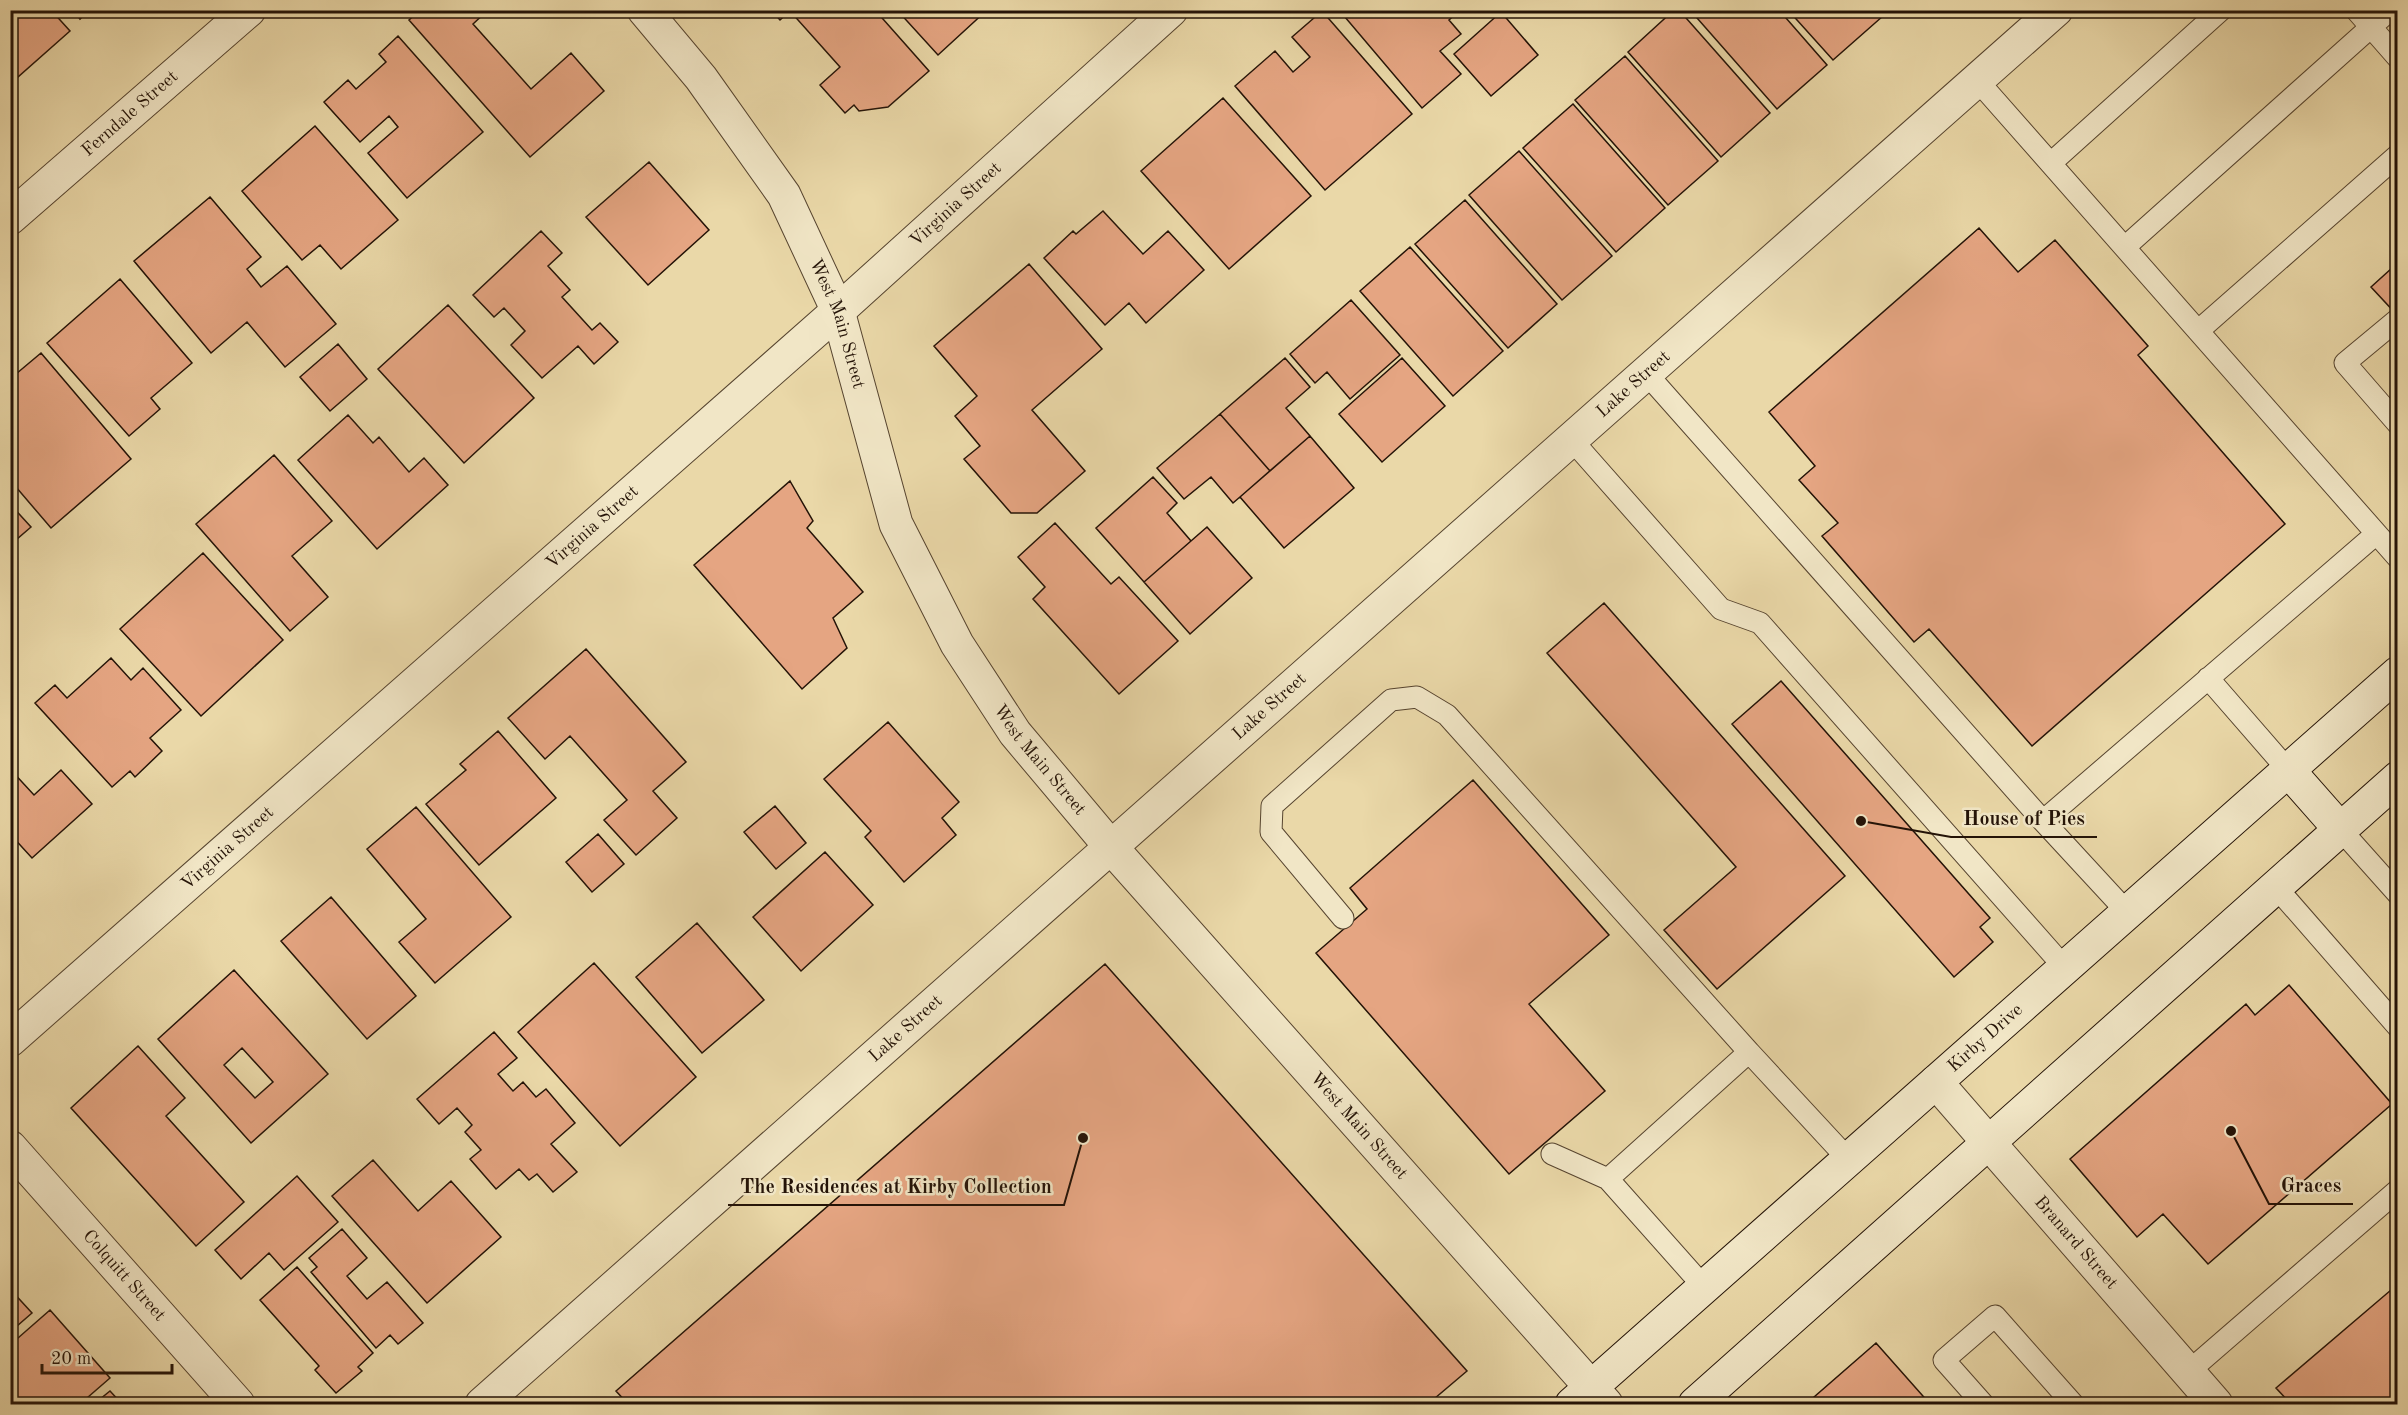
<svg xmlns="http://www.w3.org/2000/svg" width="2408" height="1415" viewBox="0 0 2408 1415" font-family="'Old Standard TT',serif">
<rect width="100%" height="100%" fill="#ead8a8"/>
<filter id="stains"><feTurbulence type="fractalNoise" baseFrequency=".00333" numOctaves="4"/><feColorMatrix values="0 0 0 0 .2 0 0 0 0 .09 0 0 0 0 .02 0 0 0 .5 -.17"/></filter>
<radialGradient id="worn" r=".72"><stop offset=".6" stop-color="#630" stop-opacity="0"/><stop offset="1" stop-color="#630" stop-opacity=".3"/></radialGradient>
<path fill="#e5a582" stroke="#241307" stroke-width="1.5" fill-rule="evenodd" d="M10,10H51L70,31L10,84Z
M73,10H89L80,19Z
M420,10H488L473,24L531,89L571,53L604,91L530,157L409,20Z
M771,10H875L929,71L888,107L859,111L854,105L845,113L820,85L840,67L790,11L780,20Z
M897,10H987L938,55Z
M1339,10H1460L1449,20L1461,34L1440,51L1461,74L1422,108Z
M1674,10H1679L1770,113L1721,157L1628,52Z
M1690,10H1779L1827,65L1777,109Z
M1788,10H1878L1883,16L1833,60Z
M1322,11L1412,114L1325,190L1235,86L1275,51L1293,72L1310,57L1292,37Z
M1501,12L1538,55L1491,96L1454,54Z
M398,36L483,132L407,198L368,153L398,127L389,116L360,142L324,102L348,80L356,89L386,62L379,54Z
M1625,56L1718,161L1668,205L1575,100Z
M1223,98L1311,196L1229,269L1141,171Z
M1573,104L1665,208L1616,252L1523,148Z
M315,126L398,220L341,269L320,245L302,260L242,191Z
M1519,151L1612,256L1562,300L1469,195Z
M649,162L709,230L648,285L586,217Z
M210,197L261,257L247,269L261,287L287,266L336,324L285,367L247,322L211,353L134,261Z
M1465,200L1557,304L1508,348L1415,244Z
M1103,211L1143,254L1168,231L1204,270L1146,323L1129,303L1105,325L1044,258L1073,231L1076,234Z
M1979,228L2018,272L2055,240L2148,346L2138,355L2285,524L2032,746L1929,629L1914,642L1822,536L1838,523L1799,480L1815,466L1769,412Z
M541,231L562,253L548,266L570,290L562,297L592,330L600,323L618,342L594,364L578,346L542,378L511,345L525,331L504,308L494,317L473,295Z
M1410,247L1503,351L1453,396L1360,291Z
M1029,264L1102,349L1032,410L1085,471L1037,513H1011L964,459L980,446L955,416L977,396L934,346Z
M2392,268L2398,274V316L2371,287Z
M120,279L192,363L151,398L160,409L129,436L47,343Z
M1351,300L1400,355L1350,399L1327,372L1315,383L1290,354Z
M448,305L534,398L464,463L378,369Z
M338,344L367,379L330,411L300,377Z
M41,353L131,459L51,528L10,480V379Z
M1285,358L1310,387L1286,408L1310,436L1270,471L1220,414Z
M1402,358L1445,406L1382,462L1339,414Z
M1220,414L1270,471L1233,503L1211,477L1184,499L1157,468Z
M348,415L373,443L379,437L409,472L424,458L448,485L377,549L298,460Z
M1310,436L1354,488L1284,548L1240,497Z
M274,455L332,521L292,556L328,597L290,631L196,524Z
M1153,477L1177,503L1167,513L1191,541L1144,582L1096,528Z
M790,481L813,521L807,528L863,592L833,618L847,648L802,689L694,565Z
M10,504L31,527L10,545Z
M1055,523L1111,584L1119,577L1178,641L1119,694L1033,599L1045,587L1018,557Z
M1207,527L1252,578L1190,634L1144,582Z
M203,553L283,640L201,716L120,629Z
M1604,603L1845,876L1717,989L1664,930L1736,867L1547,653Z
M586,649L686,762L653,791L677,818L636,855L604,820L627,800L570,736L545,759L508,718Z
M111,658L131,680L143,668L181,710L150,738L162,751L135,777L130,771L112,787L35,703L55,685L67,698Z
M1781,681L1990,918L1980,927L1993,942L1954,977L1732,724Z
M888,722L959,802L942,818L956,835L904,882L865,837L871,831L824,779Z
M498,731L556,798L479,865L426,804L466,770L460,764Z
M10,769L34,795L61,770L92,804L32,858L10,834Z
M1473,780L1609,935L1529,1004L1605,1091L1509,1174L1316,953L1367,909L1350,888Z
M775,806L806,843L776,869L744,832Z
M416,807L511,917L435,983L399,942L426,919L367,849Z
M598,834L624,864L592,892L566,862Z
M825,852L873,905L801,971L753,917Z
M331,897L416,996L367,1039L281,941Z
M697,923L764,1000L702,1053L636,977Z
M594,963L696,1077L620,1146L518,1032Z
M1105,964L1467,1371L1428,1404H628L616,1391Z
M234,970L328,1074L251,1143L158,1039ZM242,1048L273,1082L255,1098L224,1065Z
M2289,985L2392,1104L2208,1264L2163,1214L2137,1237L2070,1159L2246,1004L2255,1015Z
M494,1032L517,1058L498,1074L513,1091L523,1082L536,1097L546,1089L575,1123L551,1144L577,1172L553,1192L537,1174L529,1180L519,1169L496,1189L470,1159L481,1150L465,1132L472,1125L457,1108L439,1124L417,1099Z
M138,1046L185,1098L166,1116L244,1202L196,1246L71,1108Z
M373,1160L418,1211L451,1181L501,1237L427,1303L332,1196Z
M297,1176L338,1222L284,1270L269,1253L241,1279L215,1250Z
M342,1229L367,1258L347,1276L367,1299L387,1282L423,1323L398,1344L390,1335L376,1348L311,1272L317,1267L309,1258Z
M297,1267L373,1353L358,1367L362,1371L336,1393L315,1370L319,1366L260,1300Z
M2398,1284V1404H2291L2276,1388Z
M10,1289L32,1313L10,1332Z
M50,1310L110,1378L80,1404H10V1345Z
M1876,1343L1930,1404H1806Z
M110,1391L122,1404H94Z"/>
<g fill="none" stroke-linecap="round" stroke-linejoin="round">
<g stroke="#56442f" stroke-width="23">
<path id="service" d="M2356,10L2398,58
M1977,80L2398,558
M2051,163L2221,10
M2125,247L2390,10
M2398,319L2345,363L2398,424
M2198,331L2398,155
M1645,372L2043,821L2127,912
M1571,439L1721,609L1760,623L2065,968
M2208,678L2288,770
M2043,821L2376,534
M2340,829L2398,894
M2275,886L2398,1027
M1343,918L1271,832L1272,806L1391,700L1417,697L1447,715L1749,1052
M1552,1154L1608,1179
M1704,1287L1608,1179L1749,1052L1848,1159
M2188,1372L2398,1190
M1983,1404L1944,1360L1995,1316L2073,1404"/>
</g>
<g stroke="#56442f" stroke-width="35">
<g id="minor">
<path id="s1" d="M10,218L249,10"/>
<path id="s2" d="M10,1040L838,311L1171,10"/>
<path id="s3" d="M1936,1082L2216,1404"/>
<path id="s4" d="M10,1147L238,1404"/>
<path id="s5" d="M482,1404L2056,10"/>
</g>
</g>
<g stroke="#56442f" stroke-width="35">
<g id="tertiary">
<path id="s6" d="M644,10L701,78L784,195L838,311L896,524L957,644L1015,733L1110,846L1606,1404"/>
</g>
</g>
<g stroke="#241307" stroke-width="35">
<g id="secondary">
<path d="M2288,770L2340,829"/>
<path id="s7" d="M1572,1404L2398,673"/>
<path d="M1695,1404L2398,778"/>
</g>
</g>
<use href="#service" stroke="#f1e6c6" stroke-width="21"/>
<use href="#minor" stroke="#f1e6c6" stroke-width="33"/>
<use href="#tertiary" stroke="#f1e6c6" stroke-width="33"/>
<use href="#secondary" stroke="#f1e6c6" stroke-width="33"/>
</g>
<g text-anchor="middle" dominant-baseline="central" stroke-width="5" stroke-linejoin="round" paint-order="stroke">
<g font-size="18" fill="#241307" stroke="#f1e6c6">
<text stroke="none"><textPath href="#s1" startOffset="159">Ferndale Street</textPath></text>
<text stroke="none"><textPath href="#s2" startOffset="1262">Virginia Street</textPath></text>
<text stroke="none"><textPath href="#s6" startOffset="372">West Main Street</textPath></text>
<text stroke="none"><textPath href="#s5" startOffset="1538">Lake Street</textPath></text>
<text stroke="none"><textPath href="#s2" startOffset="776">Virginia Street</textPath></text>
<text stroke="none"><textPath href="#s5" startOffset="1052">Lake Street</textPath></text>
<text stroke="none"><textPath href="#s6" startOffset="858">West Main Street</textPath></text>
<text stroke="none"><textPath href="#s2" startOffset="290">Virginia Street</textPath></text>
<text stroke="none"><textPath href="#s5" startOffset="566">Lake Street</textPath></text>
<text stroke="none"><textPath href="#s7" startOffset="552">Kirby Drive</textPath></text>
<text stroke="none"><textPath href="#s6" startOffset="1344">West Main Street</textPath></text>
<text stroke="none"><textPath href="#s3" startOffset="213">Branard Street</textPath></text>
<text stroke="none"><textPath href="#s4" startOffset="172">Colquitt Street</textPath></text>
</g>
</g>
<path fill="none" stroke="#241307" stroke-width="2" d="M1861 821L1951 837H2097M2231 1131L2269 1204H2353M1083 1138L1064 1205H728"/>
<g fill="#241307" stroke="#f1e6c6" stroke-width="2">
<circle cx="1861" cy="821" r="6"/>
<circle cx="2231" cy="1131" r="6"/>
<circle cx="1083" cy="1138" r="6"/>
</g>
<g font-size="20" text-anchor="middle" font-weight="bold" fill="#241307" stroke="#f1e6c6" stroke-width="5" stroke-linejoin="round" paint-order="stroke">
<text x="2024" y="825">House of Pies</text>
<text x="2311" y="1192">Graces</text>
<text x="896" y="1193">The Residences at Kirby Collection</text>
</g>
<rect width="2408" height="1415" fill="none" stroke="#ead8a8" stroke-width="36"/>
<rect x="12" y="12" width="2384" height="1391" fill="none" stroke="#241307" stroke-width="3"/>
<rect x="18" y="18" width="2372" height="1379" fill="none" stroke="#241307" stroke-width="1.5"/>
<path d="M42 1364v9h130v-9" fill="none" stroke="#241307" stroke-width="3"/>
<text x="51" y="1364" font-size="18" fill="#241307" stroke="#f1e6c6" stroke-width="4.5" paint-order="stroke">20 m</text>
<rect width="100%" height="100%" filter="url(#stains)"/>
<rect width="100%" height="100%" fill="url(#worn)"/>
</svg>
